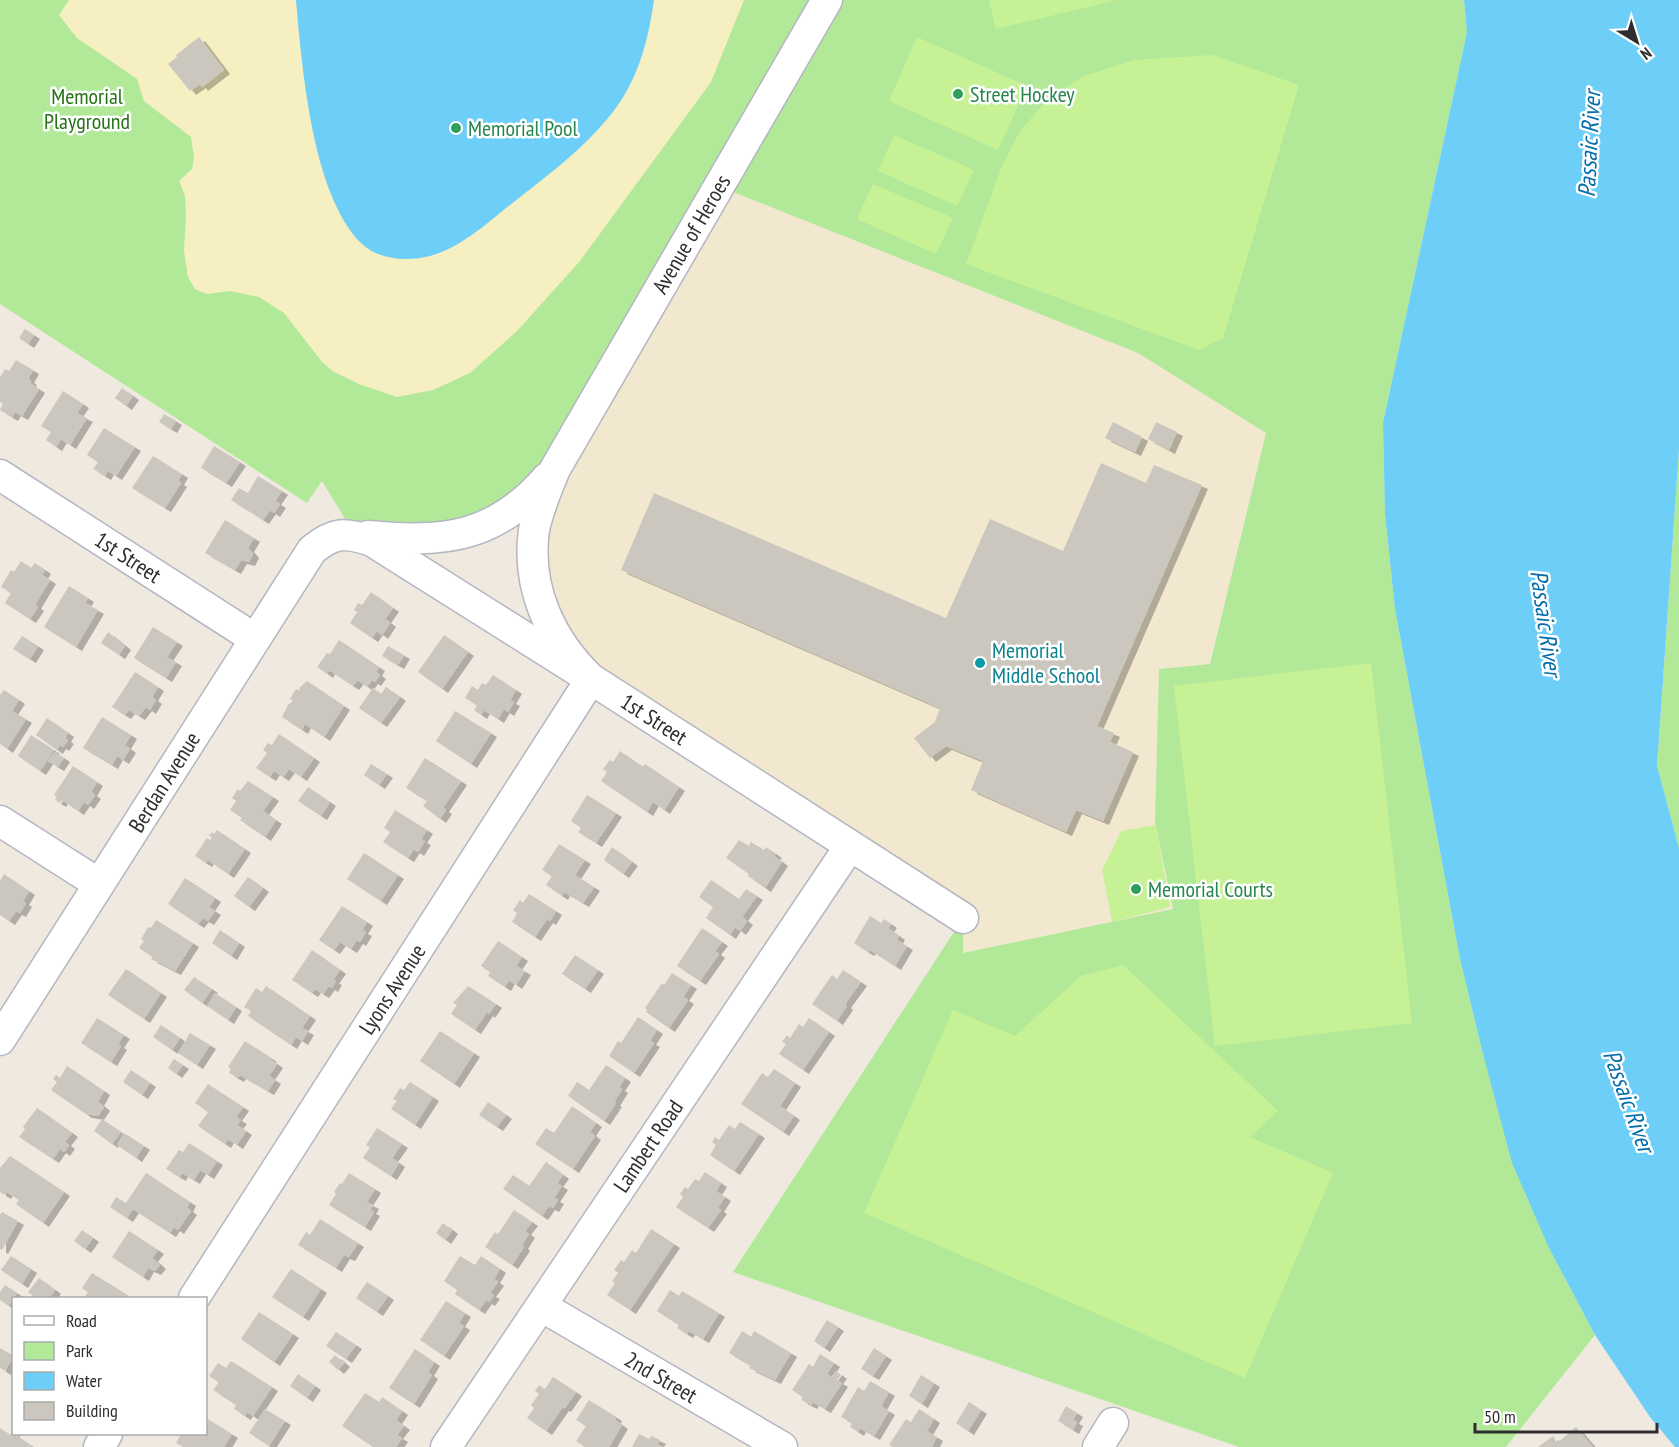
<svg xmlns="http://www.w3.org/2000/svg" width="1679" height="1447" viewBox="0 0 1679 1447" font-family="'PT Sans Narrow',sans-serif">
<defs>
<filter id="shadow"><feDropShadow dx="6" dy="4" stdDeviation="0" flood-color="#0004"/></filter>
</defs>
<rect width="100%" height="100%" fill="#f0e9e0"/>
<path fill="#f2e8cf" d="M718,186L1138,353L1266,433L1209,664L1159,669L1155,821L1173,909L963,954V918L573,662L534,530Z"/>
<path fill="#b2e999" d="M0,0H1464L1467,32L1383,423L1385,514L1395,609L1460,959L1483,1054L1549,1248L1595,1335L1506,1447H1239L733,1272L963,918V953L1173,909L1155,822L1159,669L1210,664L1266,433L1138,353L718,186L514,511L355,535L322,481L307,503L0,304Z
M1679,450V848L1657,767Z"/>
<path fill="#f6efc2" d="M69,0H744L711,82L580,261L517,331L470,373L433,390L397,397L359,384L334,372L322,362L284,313L259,297L230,291L207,294L195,289L188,277L184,251L186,216L185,196L179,181L192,169L194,157L191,137L144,101L137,79L77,38L59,15Z"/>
<path fill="#c7f195" d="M989,0H1117L996,29Z
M917,37L1027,86L998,150L889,101Z
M1212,55L1299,85L1223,338L1199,350L966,264L1002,166L1020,131L1048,99L1084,76L1135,60Z
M894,135L974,170L957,206L878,171Z
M873,184L953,218L936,254L857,219Z
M1371,663L1412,1023L1215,1046L1174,686Z
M1156,825L1170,907L1112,922L1102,870L1121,831Z
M1123,965L1278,1111L1250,1137L1333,1173L1245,1378L864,1213L953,1010L1015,1036L1081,976Z"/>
<path fill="#6dcef7" d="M296,0H654C649,35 641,69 622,99C594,142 549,174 510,205C486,224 460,248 430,256C407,262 378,260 361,243C312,194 302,67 296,0Z
M1464,0H1679V450L1657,766L1679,848V1447H1675L1650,1417L1595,1335L1549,1248L1512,1163L1483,1054L1460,959L1395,609L1385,514L1383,423L1467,32Z"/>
<path fill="#cbc7be" filter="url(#shadow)" d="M199,37L224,70L202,87L200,84L190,91L168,64L177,57L176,55Z
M25,329L34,335L28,344L19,338Z
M16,360L33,370L28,379L31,381L30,383L39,389L22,416L15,412L12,417L0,410L3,404L0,402V377L5,369L9,371Z
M122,388L133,396L126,406L115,398Z
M63,391L83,404L77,413L87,418L70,445L61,439L56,447L46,440L51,432L41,426Z
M164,414L176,421L171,429L159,422Z
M1113,422L1142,437L1135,452L1105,438Z
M1156,422L1177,432L1169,450L1148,439Z
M104,428L135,447L116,476L108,471L105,476L93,469L98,462L87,455Z
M214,446L240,462L226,483L201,468Z
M153,456L182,474L178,481L181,483L165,508L132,488Z
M1101,463L1146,483L1154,465L1202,485L1097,726L1114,733L1110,742L1133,752L1103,821L1076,810L1066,832L971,790L983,761L946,746L930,758L914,738L935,722L940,708L621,570L654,493L946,618L990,519L1063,551Z
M258,476L282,491L275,501L280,504L274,513L270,510L263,520L231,500L239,488L248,493Z
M225,520L254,538L248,548L253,554L249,562L241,560L235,570L205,553Z
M21,561L31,568L35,563L45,570L42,575L50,580L35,605L38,607L30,619L5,603L11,593L1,587L11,570L14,572Z
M69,586L88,598L85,603L98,610L76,647L44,627Z
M371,592L393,608L385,619L390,623L382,635L377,631L372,638L350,623L357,612L354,610L358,603L362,605Z
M153,627L177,642L167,657L176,662L166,678L134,658Z
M108,632L125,646L119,655L101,643Z
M444,635L468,652L442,689L418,672Z
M22,636L38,646L30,659L13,649Z
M339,640L379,667L376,672L380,675L375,682L372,680L367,687L358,680L353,686L329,670L327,674L317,667L327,653L330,654Z
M388,646L404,655L398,665L382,656Z
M135,672L158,687L152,697L156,700L150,710L146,707L139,716L129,710L125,715L112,707Z
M493,675L516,690L510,700L514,702L508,712L504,709L498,719L484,710L481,715L474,710L477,705L465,698L472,686L478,690L482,683L486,685Z
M307,681L344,706L324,737L305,724L302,730L282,717L288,705L293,701L290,699L296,689L300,691L299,688Z
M386,687L400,697L381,723L359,708L373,688L381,694Z
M4,690L19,700L12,711L26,719L7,749L0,744V695Z
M455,711L491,733L471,764L436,741Z
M102,717L131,735L125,745L130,749L123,760L117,756L112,765L83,748Z
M47,718L68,733L65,738L68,740L63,747L60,745L57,750L36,735Z
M279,734L314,758L301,777L289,769L283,777L274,771L270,777L256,768L267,753L263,750L268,743L272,745Z
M31,735L54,750L40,771L18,756Z
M620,751L643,767L645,764L679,787L664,810L653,802L647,812L601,781L607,772L603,769L610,760L613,762Z
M55,752L64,758L58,767L48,761Z
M425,758L461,781L443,808L446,810L440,819L423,806L427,801L406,788Z
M371,764L387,774L379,785L364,775Z
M73,766L97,782L91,792L95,795L88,805L84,802L78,811L62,800L60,803L55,800L57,797L54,795Z
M248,781L273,797L263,811L276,820L265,837L240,820L242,818L230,810L236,801L232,798L238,789L240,791Z
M308,787L330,802L321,816L298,801Z
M587,795L616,813L596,843L578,832L581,828L571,821Z
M395,810L427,830L421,839L425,841L418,852L414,849L408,858L383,842L390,832L384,828Z
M217,830L245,849L228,874L208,860L206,863L195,856L207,838L210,840L212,837L209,836L212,832L214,834Z
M739,840L749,846L751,842L764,850L766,847L776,854L774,856L782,862L765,888L748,876L749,874L726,858Z
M559,844L585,860L575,875L594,887L583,903L564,892L562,896L546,885L552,876L542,870Z
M612,847L632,862L623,874L604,860Z
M364,853L398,875L381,901L347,879Z
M4,874L29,891L23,901L26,903L20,913L16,911L9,921L0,915V881Z
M248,877L263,888L249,907L234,896Z
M185,878L215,898L209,907L215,911L208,921L203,918L198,924L168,904Z
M711,880L739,899L746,889L757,896L742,917L747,921L740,931L735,927L730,935L706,918L713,907L699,897Z
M529,894L556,911L550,921L547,919L535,937L512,922L517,913L513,910L520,900L523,903Z
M342,906L367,922L362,930L366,932L360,942L357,940L351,949L340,942L334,950L319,940Z
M870,916L881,923L884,919L891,924L888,928L899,936L897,940L907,946L895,966L870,950L868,952L854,943Z
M156,920L193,943L175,971L151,959L153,957L139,948L144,941L141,939L148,927L151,928Z
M702,928L722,942L715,951L719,954L700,981L677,966Z
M220,930L239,943L231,956L212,943Z
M498,941L522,957L516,966L525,971L516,985L509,980L505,987L488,976L490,972L481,966Z
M312,950L340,970L333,980L336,981L332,988L329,986L323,994L315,989L312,993L292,980Z
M575,955L598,970L585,989L562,974Z
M126,969L161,993L144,1019L108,995Z
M843,970L861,982L845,1004L847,1006L837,1021L812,1004L832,975L837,979Z
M672,973L691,985L683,997L688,1000L669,1028L646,1012L647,1010L645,1008L662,983L664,985Z
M194,977L212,989L202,1003L184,990Z
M266,986L310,1016L302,1028L308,1031L302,1041L296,1037L291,1045L248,1016L251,1011L244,1007L256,988L262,992Z
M468,986L496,1004L489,1014L487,1012L475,1030L451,1014L457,1005L453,1003Z
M215,993L236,1007L228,1020L207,1006Z
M638,1017L657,1030L650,1041L654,1043L634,1073L609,1056L618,1041L621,1043Z
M97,1018L124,1035L118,1044L121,1046L111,1062L81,1043Z
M809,1018L829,1032L803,1070L779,1054L786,1044L782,1042L787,1035L790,1038L799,1024L803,1027Z
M161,1025L180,1038L172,1050L153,1037Z
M440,1031L474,1053L454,1084L420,1061Z
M190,1033L210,1045L197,1065L178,1053Z
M245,1041L271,1058L270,1059L277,1064L269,1076L275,1080L268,1091L240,1075L238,1078L229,1073L231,1069L228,1067Z
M174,1059L183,1065L176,1074L168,1068Z
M606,1065L625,1078L619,1087L622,1089L614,1102L616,1103L604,1121L568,1096L577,1082L589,1090Z
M67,1066L104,1091L98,1102L104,1107L98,1116L86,1114L51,1090L57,1082L53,1079L56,1075L60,1078Z
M774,1069L795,1083L780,1106L794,1116L783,1132L741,1104L762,1073L768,1077Z
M131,1070L150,1083L142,1095L123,1082Z
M410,1082L433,1097L415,1125L391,1109L397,1101L393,1099L400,1088L404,1090Z
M208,1084L243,1107L236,1117L241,1120L237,1125L246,1131L237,1145L228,1139L225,1144L198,1126L208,1112L195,1103Z
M488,1102L506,1115L497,1127L479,1115Z
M572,1106L596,1123L590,1132L595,1136L573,1169L535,1144L546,1128L554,1133Z
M37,1108L72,1133L65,1142L69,1145L64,1152L60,1149L53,1159L19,1137L25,1129L23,1127Z
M102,1119L121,1132L112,1144L94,1131Z
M740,1122L759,1134L734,1171L710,1155L716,1145L712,1142L715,1137L719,1140L729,1125L735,1129Z
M377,1128L402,1144L392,1158L399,1163L391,1176L363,1158L370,1147L366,1145Z
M124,1133L144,1146L136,1158L117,1145Z
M189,1143L217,1161L208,1175L200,1170L194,1180L182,1173L180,1177L166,1169L179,1150L183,1152Z
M10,1156L64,1192L43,1223L16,1204L19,1200L7,1192L5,1195L0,1192V1168Z
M546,1162L563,1175L557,1183L562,1186L554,1198L558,1200L553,1208L549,1206L542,1216L503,1189L513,1175L529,1186Z
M705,1172L721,1183L716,1191L725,1197L718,1208L721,1210L708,1228L676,1207L683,1197L680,1194L685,1187L688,1189L695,1179L699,1181Z
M146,1173L190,1202L187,1208L191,1211L178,1230L174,1227L170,1233L133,1209L127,1218L110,1207L116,1197L126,1203Z
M349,1173L375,1189L367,1202L373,1205L370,1210L374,1212L365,1227L329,1205L336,1194L334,1192L340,1183L342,1184Z
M514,1210L532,1222L525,1231L529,1234L522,1245L524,1247L512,1265L485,1247L495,1232L498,1234Z
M2,1212L18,1221L2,1250L0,1249V1215Z
M320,1219L358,1243L349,1257L344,1255L336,1268L298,1245L306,1232L310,1235Z
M443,1223L452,1230L445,1240L436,1233Z
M651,1229L674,1244L630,1310L607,1295L615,1283L612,1281L618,1273L614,1270L621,1260L624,1262L632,1250L636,1253Z
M82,1230L93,1238L85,1249L74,1241Z
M129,1231L158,1250L152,1258L160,1265L155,1271L148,1268L143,1277L112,1257Z
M11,1256L31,1269L22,1284L1,1270Z
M460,1256L475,1265L481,1256L500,1269L494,1279L498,1282L490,1293L494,1295L489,1302L486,1300L479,1310L455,1294L457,1290L444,1281Z
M291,1269L321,1289L303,1317L272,1297Z
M92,1273L129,1296L127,1298H84L88,1292L82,1288Z
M39,1278L55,1290L49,1298H36L28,1292Z
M367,1282L388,1296L377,1312L356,1298Z
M5,1285L17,1293L9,1306L0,1300V1292Z
M670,1290L679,1296L682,1291L719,1313L703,1339L689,1331L687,1334L677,1328L679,1325L657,1311Z
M446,1301L465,1313L459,1323L464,1326L444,1356L420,1340Z
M259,1312L293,1334L274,1362L241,1339Z
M827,1320L838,1327L824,1348L814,1341Z
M742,1331L751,1337L754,1331L791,1353L775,1380L749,1368L751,1366L729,1353Z
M336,1332L356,1345L346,1359L326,1346Z
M0,1348L14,1356L5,1371L0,1368Z
M874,1348L886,1356L873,1376L861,1369Z
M415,1349L434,1362L428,1372L432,1375L414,1404L389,1388Z
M820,1354L834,1363L827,1374L832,1377L836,1371L841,1375L837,1380L842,1383L825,1409L813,1402L811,1405L801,1400L803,1397L792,1390L809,1364L813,1367Z
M335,1355L344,1363L338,1370L329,1362Z
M231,1361L272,1387L253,1416L247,1412L245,1416L234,1409L236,1405L213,1390L219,1382L209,1376L218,1363L226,1368Z
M298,1374L315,1386L307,1398L290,1386Z
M921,1375L934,1383L922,1404L909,1396Z
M553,1377L576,1392L565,1408L563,1407L546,1431L527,1418L534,1408L531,1405L539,1394L535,1391L539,1385L545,1389Z
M870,1381L889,1392L881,1406L889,1411L874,1436L860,1428L858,1432L850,1427L852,1423L841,1417L858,1387L864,1391Z
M365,1393L379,1402L382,1397L402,1411L396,1420L404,1426L397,1435L402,1438L396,1447H373L342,1426Z
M589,1400L616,1417L615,1420L622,1425L609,1447H585L576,1441L586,1426L576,1420Z
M969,1402L981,1410L968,1431L956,1423Z
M1066,1406L1077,1413L1073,1420L1077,1422L1073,1430L1058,1421Z
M265,1409L285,1421L269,1446L249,1433Z
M919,1409L934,1419L927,1431L937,1437L932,1447H893L889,1445L906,1419L911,1422Z
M206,1418L232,1434L224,1447H183L176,1443L181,1434H206Z
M1576,1427L1593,1447H1538L1553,1436L1557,1443Z
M0,1428L10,1435L14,1430V1434L34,1447H0Z
M639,1434L649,1439L651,1436L660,1440L657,1444L663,1447H632Z"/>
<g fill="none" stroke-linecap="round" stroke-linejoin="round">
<g stroke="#b4b6c2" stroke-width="33">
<path id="minor" d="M0,475L255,639
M368,536C444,543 495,538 547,478
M0,821L99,884
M0,1040L312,550C334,532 345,532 372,541L591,679L963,918
M194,1298L591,679C550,640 526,587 534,530C538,509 547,489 555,469L827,0
M541,1306L782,1447
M99,1447L107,1434
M446,1447L850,846
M1098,1447L1113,1423"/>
</g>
<use href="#minor" stroke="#fff" stroke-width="30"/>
</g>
<g fill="#2e9e5b" stroke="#fff" stroke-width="2">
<circle cx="958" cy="94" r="6"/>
<circle cx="456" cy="128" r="6"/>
<circle cx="1136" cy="889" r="6"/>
</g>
<circle fill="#0f9aa8" stroke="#fff" stroke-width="2" cx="980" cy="663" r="6"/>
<g text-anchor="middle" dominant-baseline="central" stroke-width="5" stroke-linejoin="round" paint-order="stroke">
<g font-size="22" fill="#27864d" stroke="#fff" text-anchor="start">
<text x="970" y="94">Street Hockey</text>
<text x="468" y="128">Memorial Pool</text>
<text x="1148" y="889">Memorial Courts</text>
</g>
<g font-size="22" fill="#267316" stroke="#fff">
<text x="87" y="96">Memorial<tspan x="87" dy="25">Playground</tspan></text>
</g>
<g font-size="22" fill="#2e2e2e" stroke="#fff">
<text transform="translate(691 234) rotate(-60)">Avenue of Heroes</text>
<text transform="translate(128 557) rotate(33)">1st Street</text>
<text transform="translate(654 719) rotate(33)">1st Street</text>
<text transform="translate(164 782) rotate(-58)">Berdan Avenue</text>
<text transform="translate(392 989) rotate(-57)">Lyons Avenue</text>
<text transform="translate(648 1146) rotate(-56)">Lambert Road</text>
<text transform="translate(661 1377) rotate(30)">2nd Street</text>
</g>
<g font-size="22" fill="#0d838f" stroke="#fff" text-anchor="start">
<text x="992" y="650">Memorial<tspan x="992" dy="25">Middle School</tspan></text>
</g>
<g font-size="24" font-style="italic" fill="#046dac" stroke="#fff">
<text transform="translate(1589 144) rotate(-87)">Passaic River</text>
<text transform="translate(1546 623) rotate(82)">Passaic River</text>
<text transform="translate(1629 1101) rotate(70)">Passaic River</text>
</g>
</g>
<rect x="12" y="1297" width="195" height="138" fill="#ffffff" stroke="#ababab" stroke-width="1.5"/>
<rect x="24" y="1316" width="30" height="9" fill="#ffffff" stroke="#ababab" stroke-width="1.5"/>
<text x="66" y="1327" font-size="18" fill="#2e2e2e">Road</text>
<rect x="24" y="1342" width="30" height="18" fill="#b2e999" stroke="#ababab" stroke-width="1.5"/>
<text x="66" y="1357" font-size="18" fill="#2e2e2e">Park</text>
<rect x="24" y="1372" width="30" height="18" fill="#6dcef7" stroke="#ababab" stroke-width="1.5"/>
<text x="66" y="1387" font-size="18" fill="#2e2e2e">Water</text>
<rect x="24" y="1402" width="30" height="18" fill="#cbc7be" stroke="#ababab" stroke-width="1.5"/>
<text x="66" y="1417" font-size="18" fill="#2e2e2e">Building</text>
<g transform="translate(1637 42) rotate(142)" stroke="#ffffff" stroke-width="4.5" paint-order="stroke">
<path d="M0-4.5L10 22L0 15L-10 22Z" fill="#2e2e2e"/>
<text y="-9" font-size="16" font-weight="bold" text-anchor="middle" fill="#2e2e2e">N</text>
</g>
<path d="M1475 1423v9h182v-9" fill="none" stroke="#2e2e2e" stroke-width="3"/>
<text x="1484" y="1423" font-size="18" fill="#2e2e2e" stroke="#ffffff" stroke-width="4.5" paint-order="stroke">50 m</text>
</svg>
